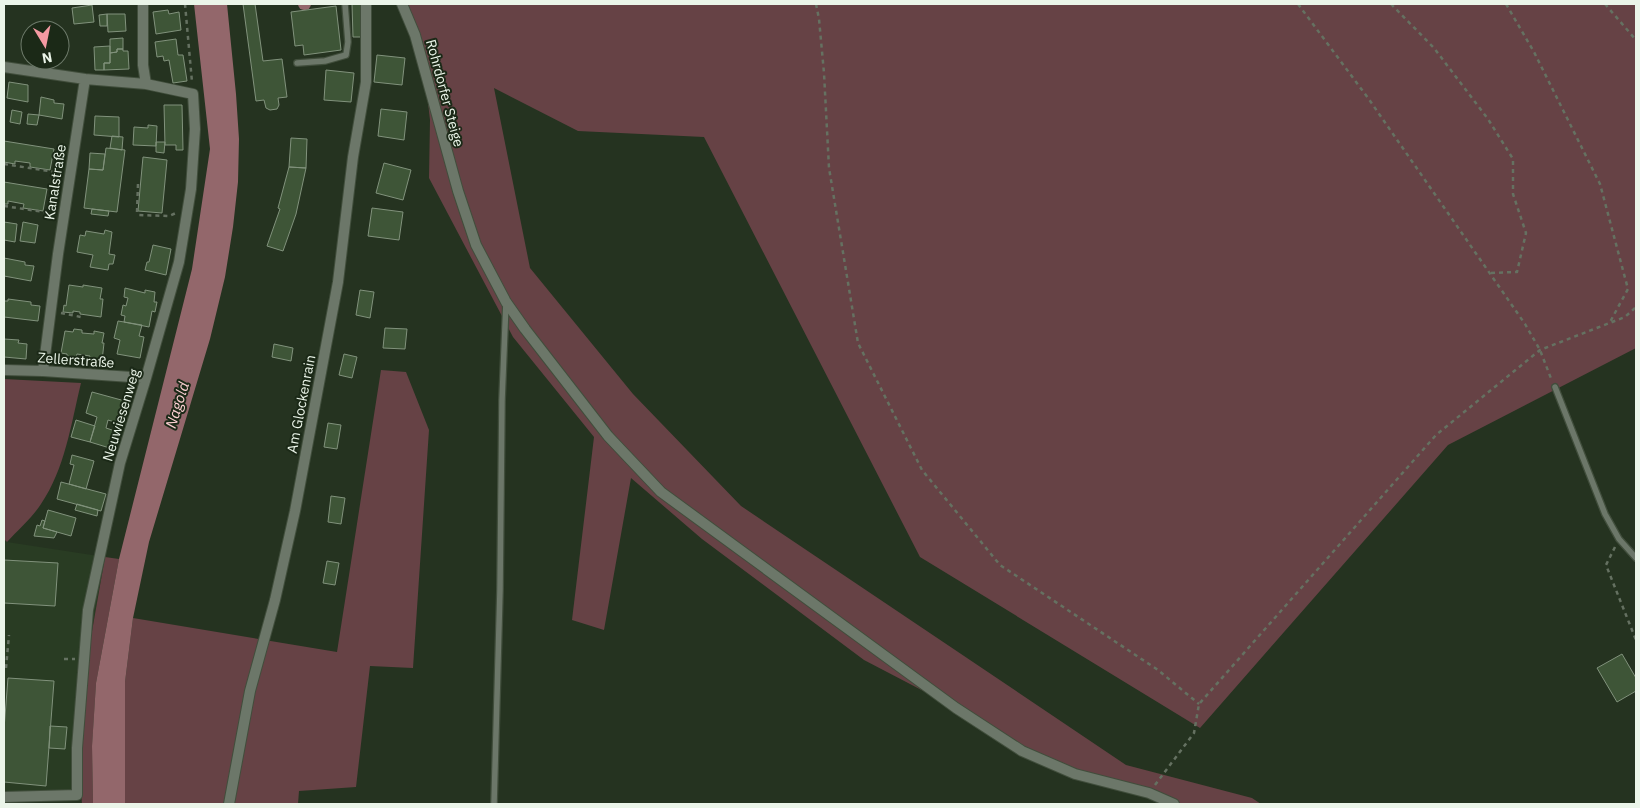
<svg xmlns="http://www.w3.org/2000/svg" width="1640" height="808" viewBox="0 0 1640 808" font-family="'IBM Plex Sans',sans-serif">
<rect width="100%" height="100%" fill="#253320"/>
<path fill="#293c23" d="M4,539L7,542L105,557L91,637L80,779L81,797L4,799Z"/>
<path fill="#664245" d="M403,4H1636V348L1448,445L1200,728L920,557L704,137L578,131L494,88L530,268L633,394L741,506L1126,765L1252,798L1261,804H1174L1022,751L956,708L864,660L702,539L631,478L604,630L572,620L594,437L513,337L429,178L430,120L422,50Z
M381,370L406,372L429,430L413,668L370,666L356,787L299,791L298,804H125V682L133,618L337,652Z
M4,379L81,383C71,424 65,469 41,504C32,518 18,530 7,542L4,539Z
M105,557L119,559L96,683L92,747L93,804H82L80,779L91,637Z"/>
<path fill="#93676b" d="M194,4H227L236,94L239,139L238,182L233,227L225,277L210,339L149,542L133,618L125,682V804H93L92,746L96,683L119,559L192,269L210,149Z"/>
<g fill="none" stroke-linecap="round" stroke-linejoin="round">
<path stroke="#93676b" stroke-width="12" d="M304,4H305"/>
</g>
<path fill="#3e5537" stroke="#81927c" d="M243,4H255L263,61L282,59L287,97L278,98L279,105L277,109L270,110L266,108L264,100L256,101Z
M352,4H361L362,37H353Z
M92,5L94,22L74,24L72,8Z
M336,6L341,50L304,55L303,45L295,46L291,12Z
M168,10L169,14L179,12L181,30L156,34L153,12Z
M107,14V26H100L99,15Z
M107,14H125L126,31L108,32Z
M123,38V49H117V52L110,53V39Z
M176,39L178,55H183L187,81L173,83L169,60L164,61L163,56L157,57L155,42Z
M110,46V63H104V70H95L94,47Z
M117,49H123V51H128L129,69L104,70V63H110V53L117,52Z
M377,55L405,58L402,85L374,82Z
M326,70L354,73L351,102L324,100Z
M9,82L28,85V102L7,98Z
M41,97L54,100V103L64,104L62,119L39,115Z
M164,105H182L183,150H176V145H165Z
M381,109L407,112L404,140L378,136Z
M12,110L22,112L20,124L10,122Z
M28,114L39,115L37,125L27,124Z
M95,116L119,117V137L94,135Z
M148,125L157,126L156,146L133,145L134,127L148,128Z
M112,136L123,137L122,150L110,148Z
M291,138L307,139L306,168L289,167Z
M4,141L54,149L50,170L30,167V163L15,161V164L4,162Z
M156,142H165L164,153L156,152Z
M106,148L125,150L117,212L84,208L89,169L103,170Z
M90,153L105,154L103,170L89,169Z
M143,157L167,160L162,213L138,211Z
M384,163L411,170L403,200L376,193Z
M289,167L306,168L296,214L283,251L267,246L280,209L278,208Z
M4,182L47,189L43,211L23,208L24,204L8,201V204H4Z
M372,208L403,212L399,240L368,236Z
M92,209L109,211L108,216L91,214Z
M4,222L17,224L15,242L4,240Z
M23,222L38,225L35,243L20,241Z
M105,230L112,232L109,254L115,255L113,264H109L108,270L90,267L93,255L77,252L80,235L85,236L86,231L104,234Z
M153,245L171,249L166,275L145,270L147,262H149Z
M4,258L25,262V265L34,266L31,281L4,276Z
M69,285L83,287V285L102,288L100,299H103L101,317L80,314V312L73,311V313L63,312L64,305L66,306Z
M125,288L145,293V290L155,292L154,302H157L155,312L152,311L149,327L124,322L125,316L121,315L123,305L126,306L128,298L124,297Z
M360,290L374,292L370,318L356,315Z
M8,299L31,302V305L40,306L38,321L4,317V301H8Z
M118,321L142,325L139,336L144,337L140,358L117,354L120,340L114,338Z
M385,328L407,329L405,349L383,348Z
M74,329L82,330V333L94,334V331L104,333L102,343H104L102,361L89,359L90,356L77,354L76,357L67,356V354L61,353L65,331L73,332Z
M4,339L19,340L18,343L27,344L26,359L4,357Z
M274,344L293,348L291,361L272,357Z
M344,354L357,357L352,378L339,375Z
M92,392L125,401L118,423L108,420L106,428L118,432L113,449L90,442L97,417L86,413Z
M76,420L95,426L90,442L71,437Z
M328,423L341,425L337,449L324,447Z
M72,455L94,461L86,489L69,484L74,465L70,464Z
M61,482L106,494L101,511L57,499Z
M331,496L345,498L341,524L328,522Z
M77,504L98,510L97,516L75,510Z
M48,510L76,518L71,536L43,528Z
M42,520L45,521L43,528L57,532L54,538L34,536L37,525L40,526Z
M4,560L58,563L55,606L4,603Z
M327,561L339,563L335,585L323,583Z
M1622,654L1636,678V691L1617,702L1597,668Z
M8,678L54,681L46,786L4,782V729Z
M50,726L67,727L65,749L49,748Z"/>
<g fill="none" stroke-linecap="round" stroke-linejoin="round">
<g stroke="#414e3c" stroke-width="8">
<path id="service" d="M297,63L325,61L346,55L348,42L345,4
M1555,387L1605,514L1619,539L1636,558
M494,804L500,590L502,400L506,302"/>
</g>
<g stroke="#414e3c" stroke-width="12">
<path id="minor" d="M143,4V65L146,84
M402,4L415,35L458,191L476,245L506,302L525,329L608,436L661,492L956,708L1022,751L1075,774L1149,793L1174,804
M4,67L85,79L58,254L43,371
M4,370L43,371L146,378
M4,797L77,795V748L88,610L120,463L146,378L179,262L191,189L195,129L193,94L146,84L85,79
M229,804L250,691L275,600L295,511L338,282L353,157L366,82V4"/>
</g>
<path stroke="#657161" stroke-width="2.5" stroke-dasharray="4 4" stroke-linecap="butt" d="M185,4L192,82
M816,4L819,19L824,73L829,168L858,343L922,470L1000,565L1158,670L1199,704
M1298,4L1368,98L1525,324L1540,350L1552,381
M1391,4L1434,48L1488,119L1513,159V194L1526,233L1517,272L1490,273
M1506,4L1534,52L1600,184L1628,289L1610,322
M1605,4L1636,40
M4,164L61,173
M138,184L137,212L139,215L169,216L176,213
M4,206L44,212L54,211
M61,313L81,317
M1615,547L1606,565L1636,640
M64,659H75
M6,668L9,635
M1155,785L1194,733L1199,704L1436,435L1540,350L1625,317L1636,307"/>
<use href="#service" stroke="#6c7769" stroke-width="5.5"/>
<use href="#minor" stroke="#6c7769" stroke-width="10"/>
</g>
<g text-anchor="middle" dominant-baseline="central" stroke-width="4" stroke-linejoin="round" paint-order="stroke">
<g font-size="14" fill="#ebf5e9" stroke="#1b2917">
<text transform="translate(445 93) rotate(75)">Rohrdorfer Steige</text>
<text transform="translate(55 182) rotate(-81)">Kanalstraße</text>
<text transform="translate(76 360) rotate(4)">Zellerstraße</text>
<text transform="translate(301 404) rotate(-79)">Am Glockenrain</text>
<text transform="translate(121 415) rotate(-73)">Neuwiesenweg</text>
</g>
<g font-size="15" font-style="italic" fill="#fdd0d3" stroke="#1b2917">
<text transform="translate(177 405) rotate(-73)">Nagold</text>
</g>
</g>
<rect width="1640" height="808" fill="none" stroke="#ebf5e9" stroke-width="10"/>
<g transform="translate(45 45) rotate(170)"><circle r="24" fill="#1b2917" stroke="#6e7b6b"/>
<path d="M0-4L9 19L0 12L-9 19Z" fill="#f49aa2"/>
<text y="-8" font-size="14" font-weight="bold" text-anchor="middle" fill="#ebf5e9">N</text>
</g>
</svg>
